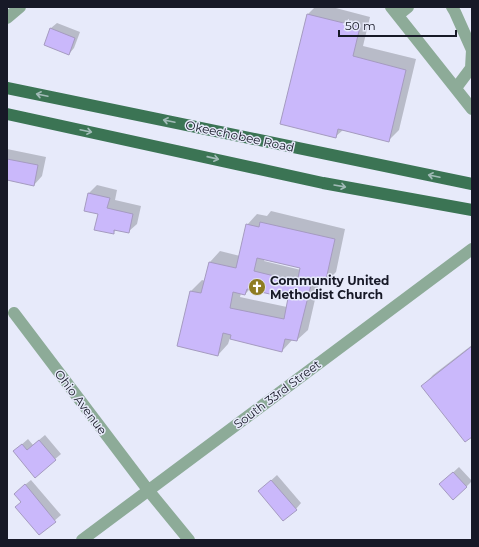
<svg xmlns="http://www.w3.org/2000/svg" width="479" height="547" viewBox="0 0 479 547" font-family="Montserrat,sans-serif">
<rect width="100%" height="100%" fill="#e7eafa"/>
<path fill="#0003" fill-rule="evenodd" d="M315,7H332L370,17L363,46L416,59L399,130L388,141L343,130L335,137L308,14Z
M57,23L80,32L74,48L69,54L45,44L51,28Z
M7,149L46,157L42,176L34,185L7,179Z
M97,185L117,190L115,200L141,206L137,224L128,232L117,229L113,233L99,213L89,193Z
M271,211L345,229L336,272L325,283L319,282L308,330L297,340L293,339L282,351L230,338L228,344L218,355L178,346L191,291L202,280L205,281L210,262L220,251L240,256L247,225L257,214L267,216ZM265,259L302,267L301,270L264,261ZM250,289L290,297L287,307L240,297L241,293L245,294Z
M472,345V436L423,386L433,375Z
M45,435L61,454L35,476L20,446L28,439L33,445Z
M459,467L472,481L466,487L446,479Z
M277,475L301,503L296,509L265,486Z
M31,480L61,515L39,534L22,501L21,488Z"/>
<path fill="#cab8fb" stroke="#a59bc0" fill-rule="evenodd" d="M307,14L360,27L353,56L406,70L389,142L338,129L336,138L280,124Z
M50,28L75,38L69,55L44,45Z
M7,159L38,165L34,186L7,180Z
M88,193L110,198L107,208L133,214L129,233L114,230V234L94,230L98,214L84,211Z
M260,222L335,239L325,284L298,278L300,268L257,258L254,271L311,285L297,341L285,339L282,352L230,339L231,335L223,333L218,356L177,346L190,291L201,293L209,262L236,268L246,224L259,227ZM247,289L288,298L284,319L230,308L233,292L245,295Z
M472,346V437L465,442L421,386Z
M39,440L56,460L35,478L13,451L22,444L27,450Z
M453,472L467,487L453,500L439,484Z
M271,480L297,510L283,521L258,491Z
M25,484L56,522L39,535L15,507L21,502L14,494Z"/>
<g fill="none" stroke-linecap="round" stroke-linejoin="round">
<path stroke="#8dab98" stroke-width="12" d="M391,7L472,109
M452,7L455,12L472,50L471,68L456,88
M398,15L408,7
M7,18L20,7
M14,313L148,490L189,540
M82,540L472,249"/>
<path stroke="#3b7454" stroke-width="12" d="M7,88L472,184
M7,114L323,183L472,210"/>
</g>
<defs><path id="oneway-shaft" d="M-6 0H5M1.5-3L5.5 0L1.5 3" fill="none" stroke-width="1.6" stroke-linecap="round" stroke-linejoin="round"/></defs>
<g stroke="#a2bbb8">
<use href="#oneway-shaft" transform="translate(42 95) rotate(-168)"/>
<use href="#oneway-shaft" transform="translate(169 121) rotate(-168)"/>
<use href="#oneway-shaft" transform="translate(86 131) rotate(12)"/>
<use href="#oneway-shaft" transform="translate(213 158) rotate(13)"/>
<use href="#oneway-shaft" transform="translate(434 176) rotate(-168)"/>
<use href="#oneway-shaft" transform="translate(340 186) rotate(10)"/>
</g>
<defs>
<g id="church-disc" transform="scale(0.9)"><circle r="9.5" fill="#8e7c22" stroke="#e7eafa"/><path d="M-1.2-6h2.4v3.5h3.3v2.4h-3.3V6h-2.4V-.1h-3.3v-2.4h3.3Z" fill="#fff"/></g>
</defs>
<g fill-rule="evenodd">
<use href="#church-disc" x="257" y="287"/>
</g>
<g text-anchor="middle" dominant-baseline="central" stroke-width="3" stroke-linejoin="round" paint-order="stroke">
<g font-size="12" fill="#171927" stroke="#e7eafa">
<text transform="translate(240 136) rotate(12)">Okeechobee Road</text>
<text transform="translate(277 394) rotate(-37)">South 33rd Street</text>
<text transform="translate(81 402) rotate(53)">Ohio Avenue</text>
</g>
<g font-size="12" font-weight="bold" fill="#171927" stroke="#e7eafa" text-anchor="start">
<text x="270" y="280">Community United<tspan x="270" dy="14">Methodist Church</tspan></text>
</g>
</g>
<rect width="479" height="547" fill="none" stroke="#171927" stroke-width="16"/>
<path d="M339 30v6h117v-6" fill="none" stroke="#171927" stroke-width="2"/>
<text x="345" y="30" font-size="12" fill="#171927" stroke="#e7eafa" stroke-width="3" paint-order="stroke">50 m</text>
</svg>
